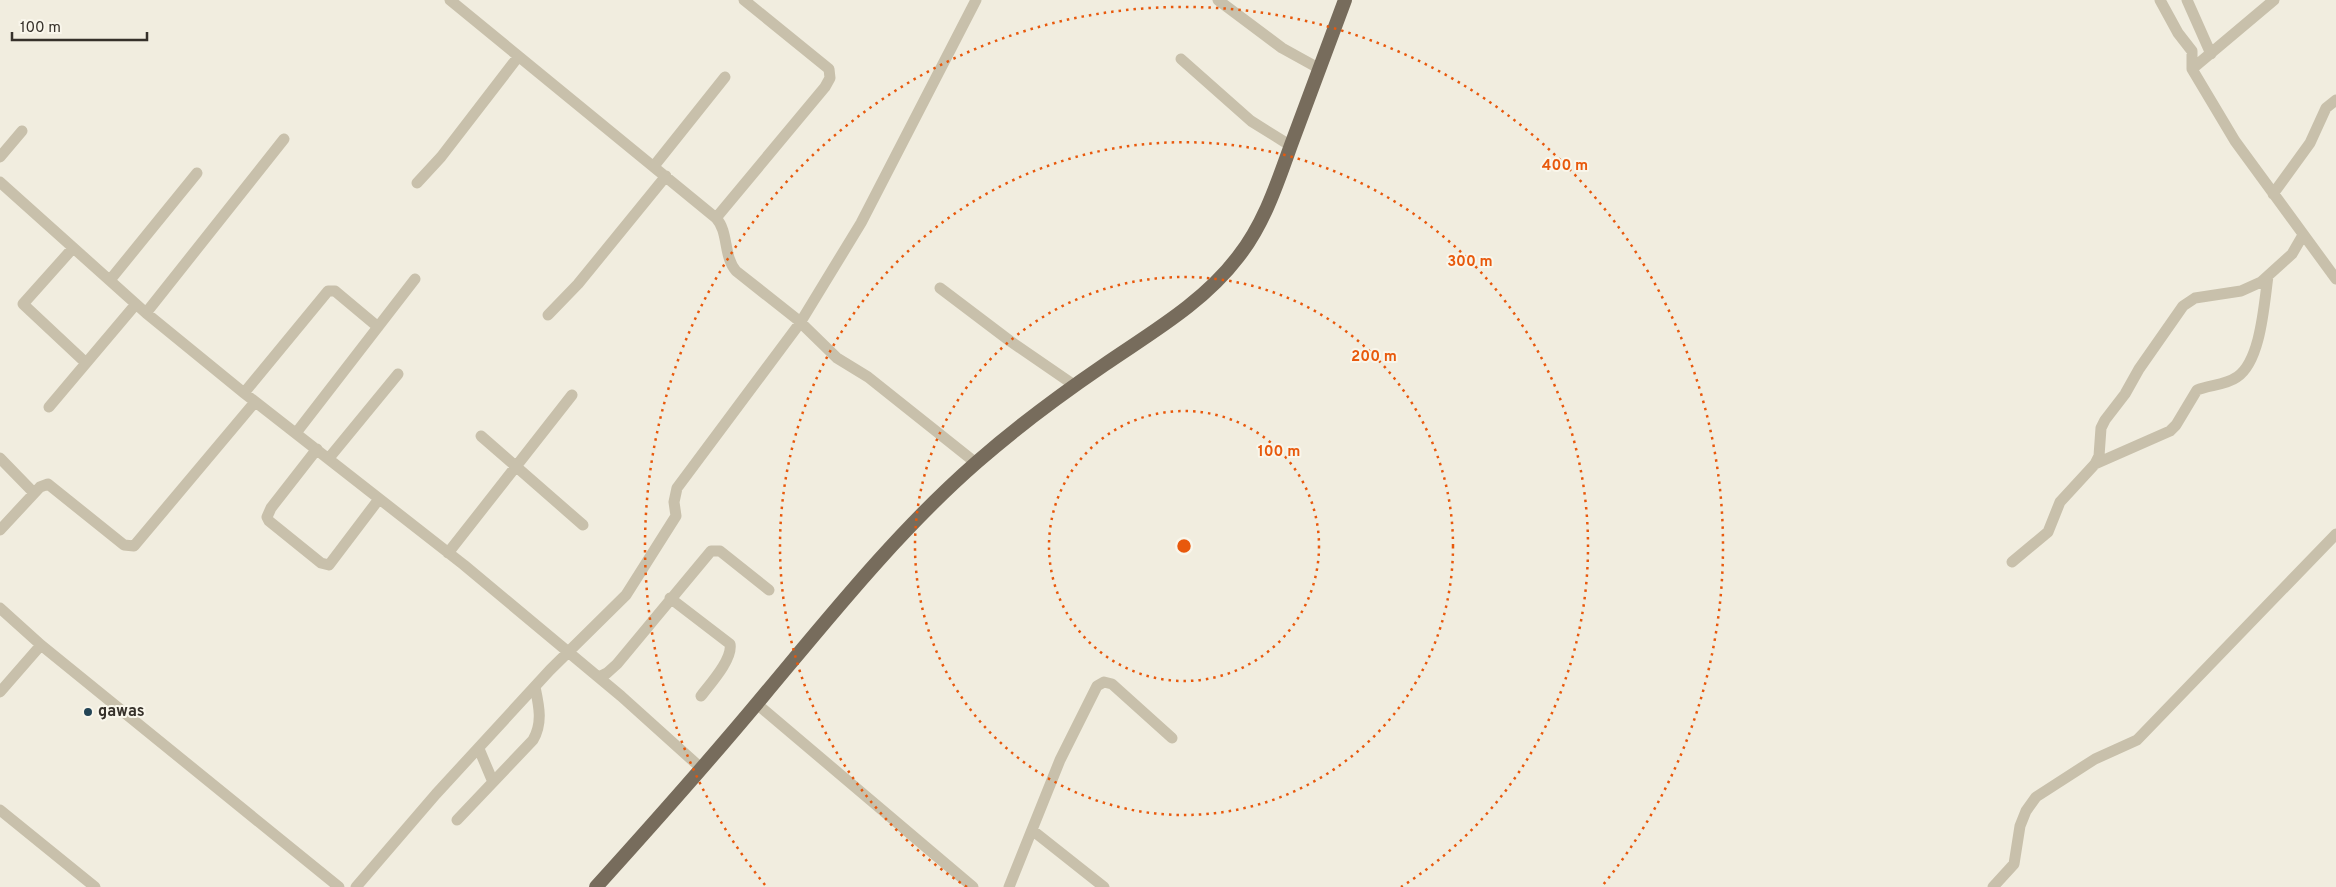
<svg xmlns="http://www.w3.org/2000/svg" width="2336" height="887" viewBox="0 0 2336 887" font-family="Overpass,sans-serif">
<rect width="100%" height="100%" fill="#f1eddf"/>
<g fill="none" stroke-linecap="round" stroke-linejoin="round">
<path stroke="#c8c0ab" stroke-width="11" d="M450,0L716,218C729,232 723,256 736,271L798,320L837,358L868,377L976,463
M1218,0L1282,48L1320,69
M2160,0L2178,33L2192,51V69L2235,141L2336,279
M2187,0L2211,54
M1181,59L1251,121L1291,146
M2192,69L2274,0
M0,157L22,131
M654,166L725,77
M0,182L146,313L244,393L464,565L621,696L701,768
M417,183L441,157L518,57
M2273,194L2310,143L2326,108L2336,100
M716,218L825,87L830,78L829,69L744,0
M73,248L23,304L86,363
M110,280L197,173
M940,288L1010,341L1074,385
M146,313L284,139
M548,315L578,284L666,176
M244,393L328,291H335L378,327
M49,407L136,304
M296,433L415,279
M481,436L583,525
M317,449L271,508L267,517L269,521L321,563L329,565L379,499
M0,458L34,493
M329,458L398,374
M2095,464L2170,431L2176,425L2197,390C2209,385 2226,385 2237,377C2261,361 2264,304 2268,276
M0,530L40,487L48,484L124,545L134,546L255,402
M448,553L572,395
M2012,562L2048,532L2060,502L2095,464L2099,456L2101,428L2105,420L2125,394L2139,369L2183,306L2195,298L2241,291L2261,282L2292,254L2303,235
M670,598L730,644C733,659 710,684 701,696
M0,608L41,645L339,887
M599,677L607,673L617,664L711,551H720L769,590
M0,692L41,645
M757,704L973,887
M479,749L493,782
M0,810L95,887
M457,820L533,740C543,723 539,706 535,687
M1032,830L1104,887
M356,887L436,794L550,670L626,595L676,516L674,502L677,488L800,323L861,223L976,0
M1009,887L1060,760L1097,686L1104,682L1112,684L1172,738
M1993,887L2014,864L2020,826L2026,811L2036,797L2095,759L2137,740L2336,534"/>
<path stroke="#776c5c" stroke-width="14" d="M596,887C653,824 710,760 764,695C831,615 898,531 977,462C1017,427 1060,395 1104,365C1152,332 1203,303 1238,257C1264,224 1277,184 1291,145C1309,96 1327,48 1345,0"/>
</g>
<g fill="none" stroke="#e8590c" stroke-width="2.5" stroke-dasharray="2.5 5">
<circle cx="1184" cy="546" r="135"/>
<circle cx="1184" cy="546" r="269"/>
<path d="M967 887A404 404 0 1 1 1401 887"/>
<path d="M765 885A539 539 0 1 1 1603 885"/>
</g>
<circle fill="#234455" stroke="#f9f6eb" stroke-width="2" cx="88" cy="712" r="5"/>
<g text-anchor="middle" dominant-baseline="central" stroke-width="4" stroke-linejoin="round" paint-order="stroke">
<g font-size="16" font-weight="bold" fill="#36312a" stroke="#f9f6eb" text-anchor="start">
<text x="98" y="712">gawas</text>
</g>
</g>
<circle cx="1184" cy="546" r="8" fill="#e8590c" stroke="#f9f6eb" stroke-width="2.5"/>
<g font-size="15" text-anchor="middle" font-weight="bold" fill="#e8590c" stroke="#f9f6eb" stroke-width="4" stroke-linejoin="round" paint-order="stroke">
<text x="1565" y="170">400 m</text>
<text x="1470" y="266">300 m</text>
<text x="1374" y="361">200 m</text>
<text x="1279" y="456">100 m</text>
</g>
<path d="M12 32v8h135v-8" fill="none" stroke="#36312a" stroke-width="2.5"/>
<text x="20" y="32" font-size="15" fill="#36312a" stroke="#f9f6eb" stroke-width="4" paint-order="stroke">100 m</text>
</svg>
